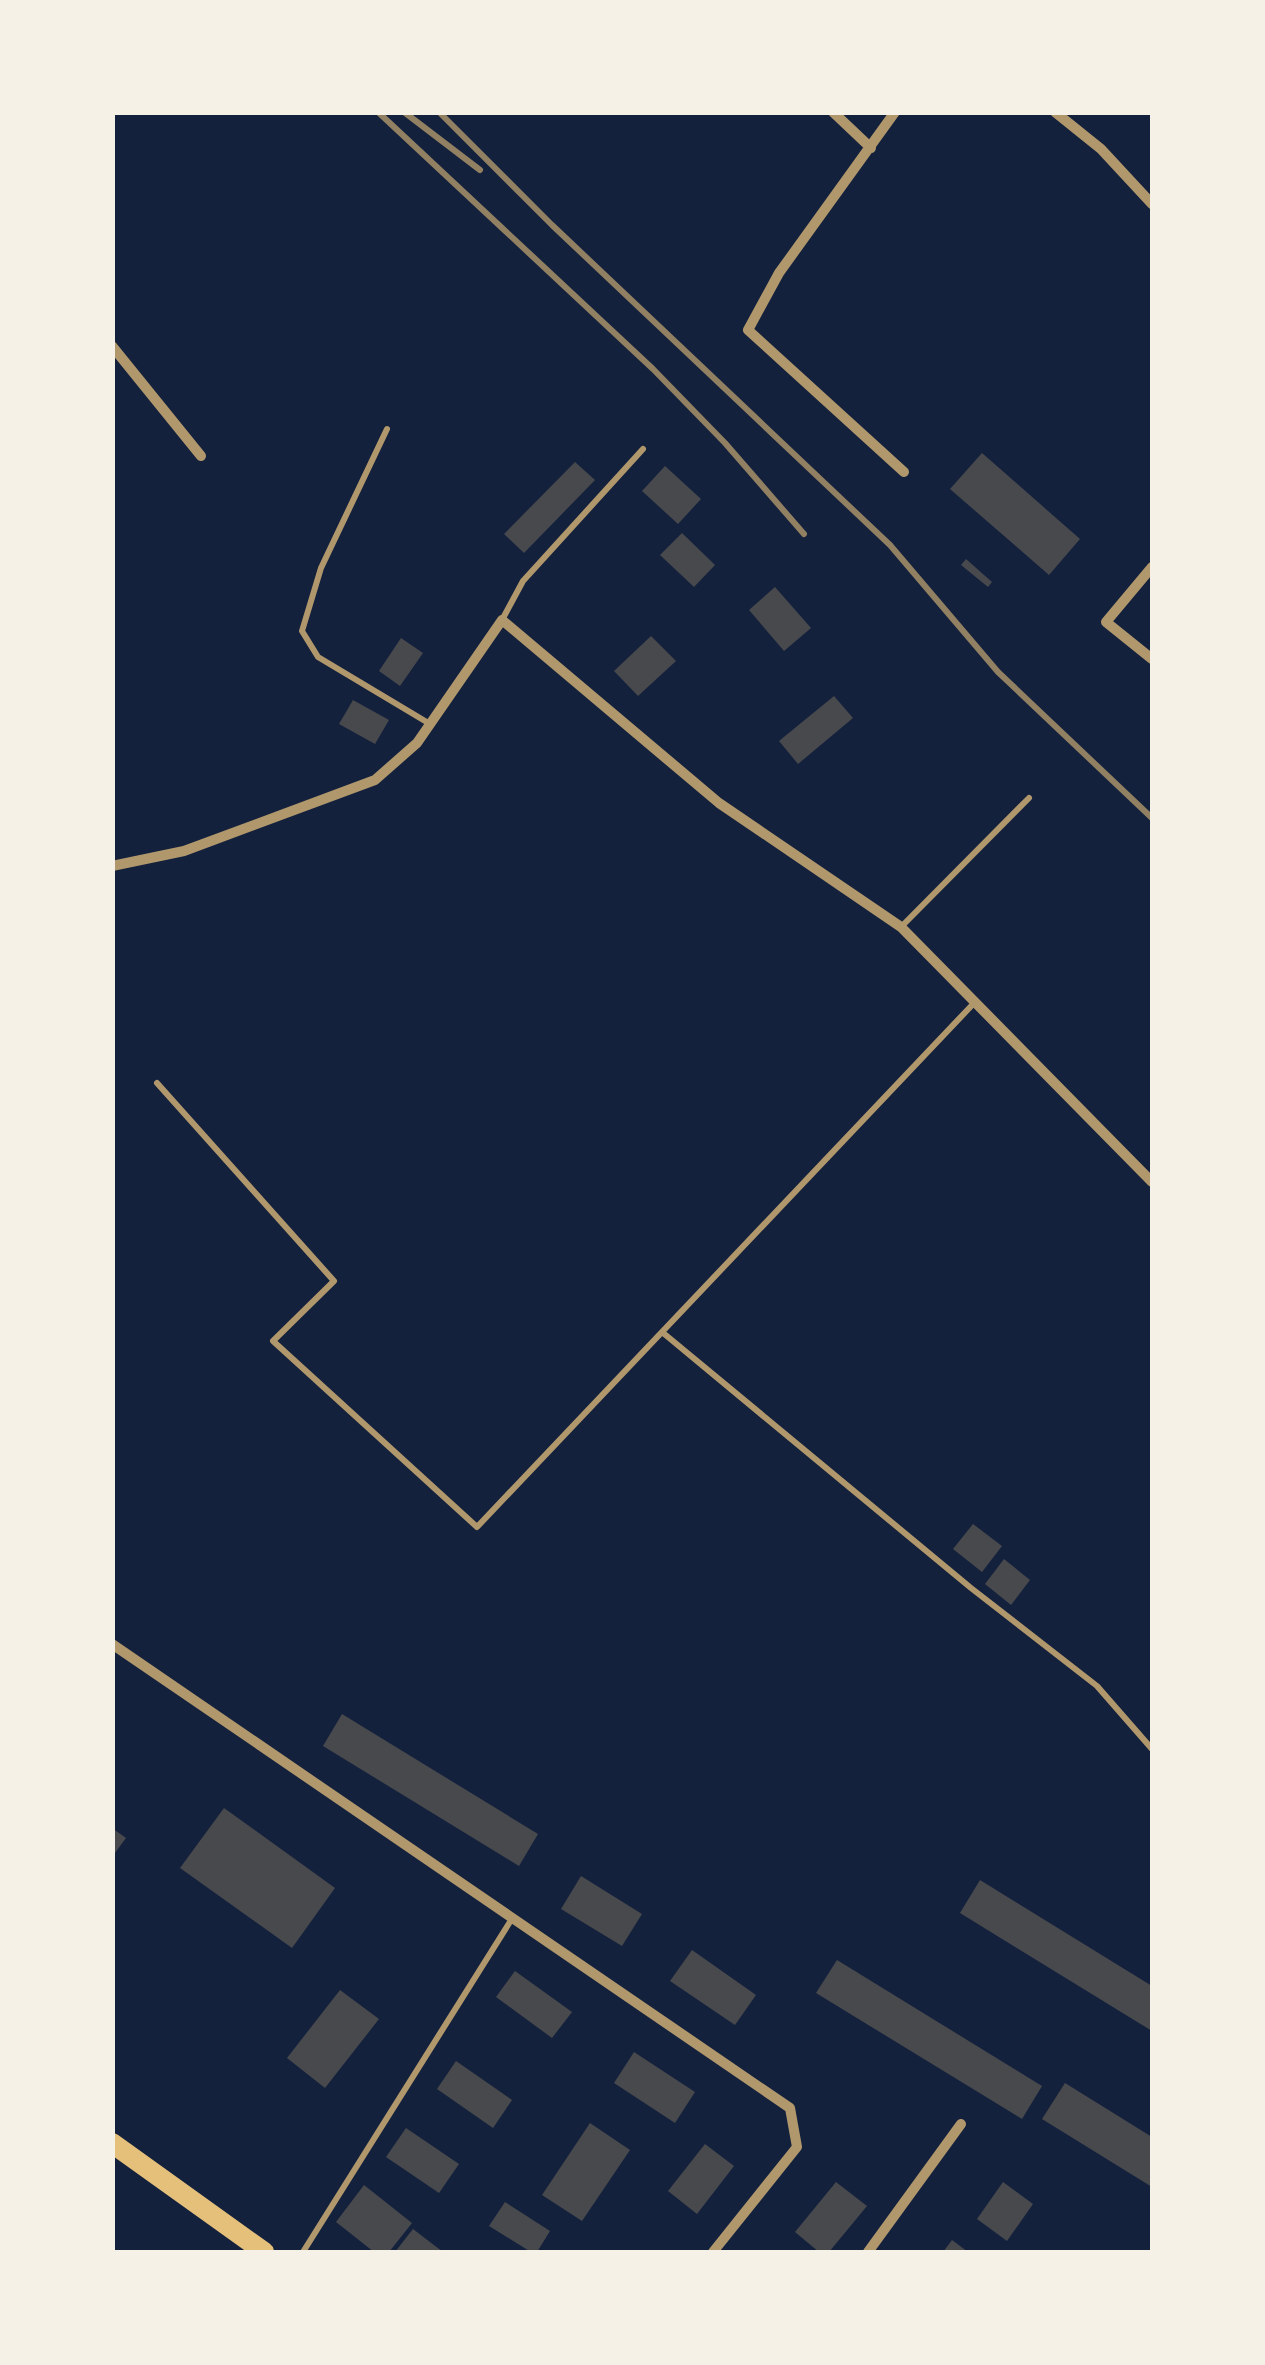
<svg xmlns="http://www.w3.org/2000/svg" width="1265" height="2365" viewBox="0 0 1265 2365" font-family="'Fira Sans',sans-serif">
<rect width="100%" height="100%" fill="#14213d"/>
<path fill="#48494c" d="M982,453L1080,539L1049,575L950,489Z
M575,462L595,480L524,553L504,534Z
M665,466L701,499L678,524L642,491Z
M682,533L715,565L694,587L660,555Z
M966,559L992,582L988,587L961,565Z
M775,587L811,628L784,651L749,610Z
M651,636L676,661L638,696L614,671Z
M401,638L423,653L400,686L379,671Z
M834,696L853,718L798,764L779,741Z
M353,700L389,720L375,744L339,724Z
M973,1524L1002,1546L982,1572L953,1549Z
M1004,1559L1030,1580L1011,1605L985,1584Z
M342,1714L538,1834L519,1866L323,1746Z
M224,1808L335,1888L292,1948L180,1868Z
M112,1828L126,1838L112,1857Z
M581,1876L642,1914L622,1946L561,1909Z
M980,1880L1152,1986V2031L960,1913Z
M692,1950L756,1995L735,2025L670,1981Z
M837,1960L1042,2086L1022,2119L816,1993Z
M515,1971L572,2012L552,2038L496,1997Z
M340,1990L379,2019L325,2088L287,2058Z
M634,2052L695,2092L675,2123L614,2083Z
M456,2061L512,2100L493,2128L437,2089Z
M1065,2083L1152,2137V2187L1042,2119Z
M590,2123L630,2150L582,2221L542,2195Z
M406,2128L459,2164L439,2193L386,2157Z
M705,2144L734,2166L697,2214L668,2191Z
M836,2182L867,2206L829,2252H819L795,2232Z
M1003,2182L1033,2204L1007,2241L977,2219Z
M364,2185L412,2223L389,2252H374L336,2222Z
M505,2202L550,2231L537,2252H531L489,2226Z
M413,2229L443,2252H395Z
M952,2240L968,2252H943Z"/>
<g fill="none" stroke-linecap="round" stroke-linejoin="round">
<path stroke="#b1986c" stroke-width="6" d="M387,429L321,568L302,631L318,657L430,724
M502,620L523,581L643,449
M902,926L1029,798
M157,1083L334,1281L273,1341L477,1527L975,1002
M662,1332L971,1588L1097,1686L1152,1749
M303,2252L513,1917"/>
<path stroke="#b1986c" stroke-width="10" d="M833,112L871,148
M895,112L779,273L748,330L904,472
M1055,112L1101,149L1152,204
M112,346L201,456
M1152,567L1106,622L1152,659
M112,866L184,851L375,780L417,743L502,620L719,803L901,927L1152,1182
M112,1644L790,2108L797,2147L713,2252
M868,2252L961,2124"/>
<path stroke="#e5c07b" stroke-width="20" d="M112,2143L264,2252"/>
<path stroke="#918062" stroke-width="6" d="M378,112L653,369L725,443L804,534
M404,112L480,170
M439,112L552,225L890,545L998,672L1152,818"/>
</g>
<rect width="1265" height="2365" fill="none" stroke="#f6f1e7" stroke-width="230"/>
</svg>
